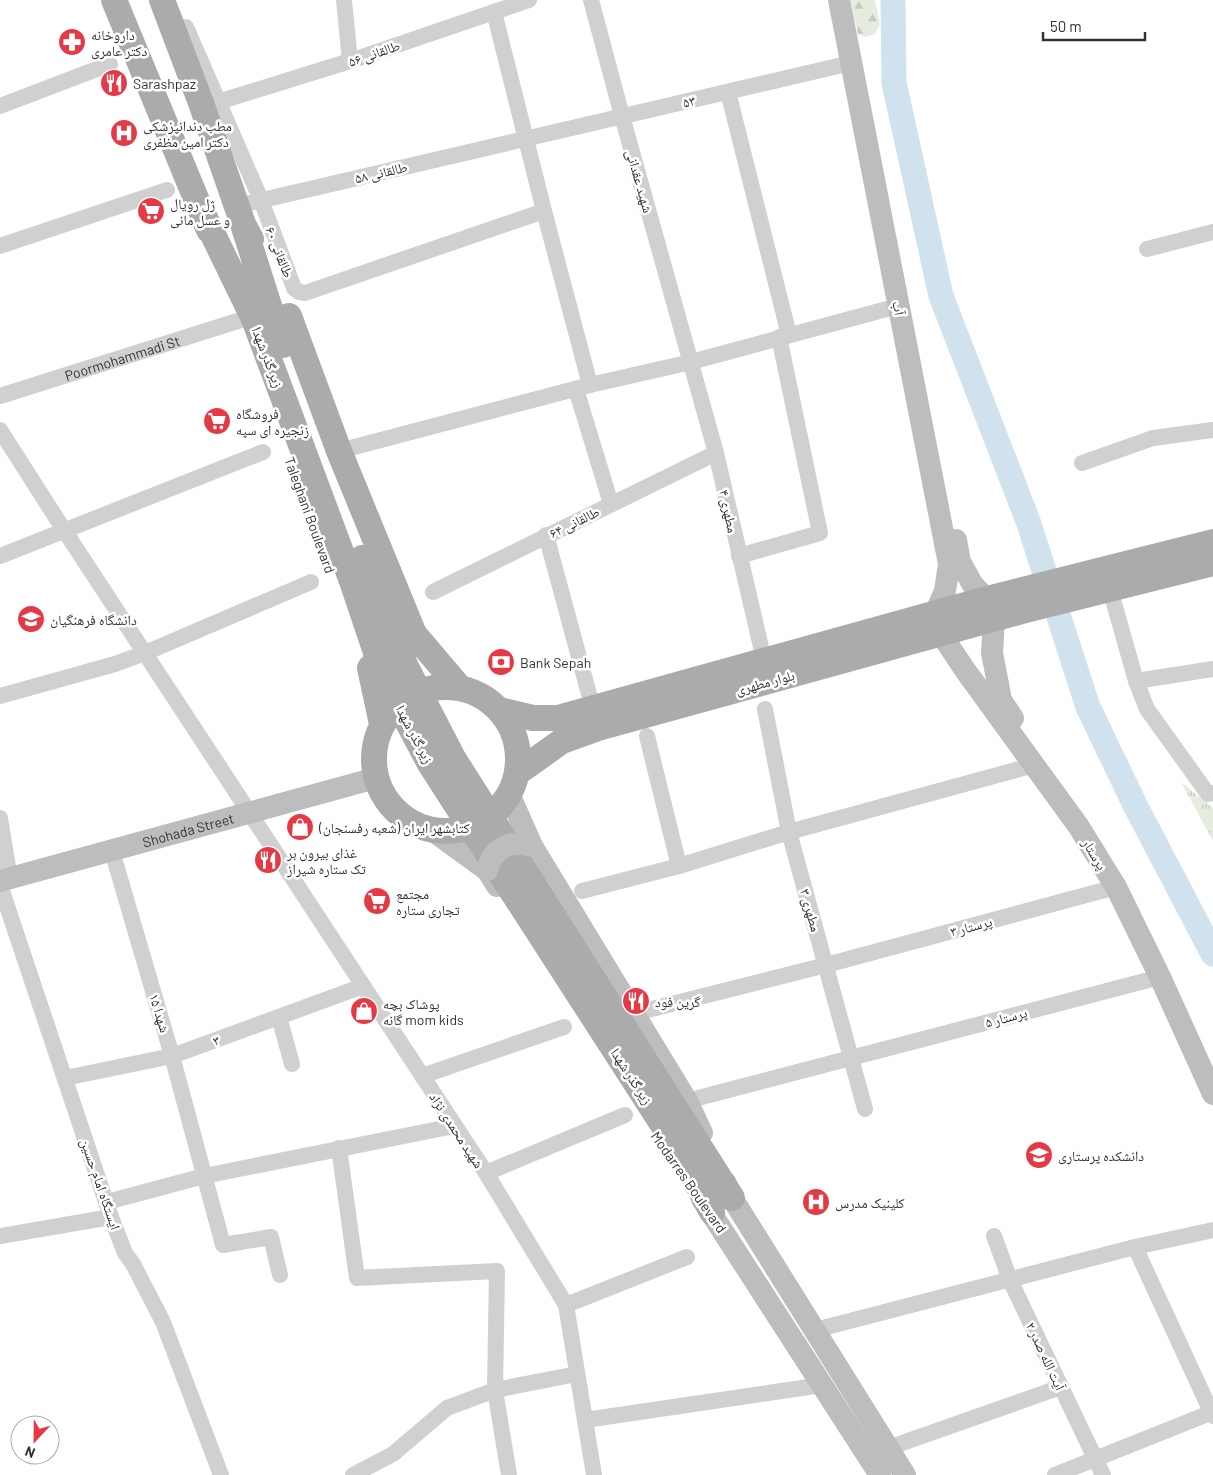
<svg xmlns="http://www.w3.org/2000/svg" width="1213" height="1475" viewBox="0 0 1213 1475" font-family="Barlow,'Noto Naskh Arabic',sans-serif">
<defs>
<pattern id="grass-tufts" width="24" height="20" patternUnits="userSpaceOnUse" patternTransform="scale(1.25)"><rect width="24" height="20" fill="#e6ecdf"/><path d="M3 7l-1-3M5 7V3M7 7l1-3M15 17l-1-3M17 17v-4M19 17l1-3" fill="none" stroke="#c6cbc0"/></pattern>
<pattern id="forest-firs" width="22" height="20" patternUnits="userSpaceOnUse" patternTransform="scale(1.25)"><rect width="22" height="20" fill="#e6ecdf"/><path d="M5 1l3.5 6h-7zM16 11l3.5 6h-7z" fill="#c6cbc0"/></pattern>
</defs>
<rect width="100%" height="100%" fill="#fff"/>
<path fill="url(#grass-tufts)" d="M1181,782L1213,808V841Z"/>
<path fill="url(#forest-firs)" d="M850,0H875L880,24L875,34L865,37L858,34Z"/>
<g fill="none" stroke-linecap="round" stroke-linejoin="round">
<path stroke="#cfe2ee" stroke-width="25" d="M893,0L894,83L941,296L1028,521L1088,707L1135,805L1213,954"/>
<g stroke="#d0d0d0" stroke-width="16">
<path d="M344,0L350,61"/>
<path d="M591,0L622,116L716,453L764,660"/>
<path d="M494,12L544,211L590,385"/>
<path d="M186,27L261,200L294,288L299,292L305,293L544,211"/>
<path d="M728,92L789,335"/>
<path d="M218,102L350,61L529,0"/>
<path d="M0,106L110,64"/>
<path d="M237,206L851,63"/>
<path d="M0,246L167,190"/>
<path d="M1147,249L1213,232"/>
<path d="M576,389L611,504"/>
<path id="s1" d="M0,396L244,319"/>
<path d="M0,430L64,530L486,1173L566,1305L594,1475"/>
<path d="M339,451L590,385L691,362L898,306"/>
<path d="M1082,463L1153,438L1213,430"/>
<path d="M546,535L593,709"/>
<path d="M0,556L263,452"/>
<path d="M739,556L820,533L779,337"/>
<path d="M1110,589L1136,681L1147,709L1208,794L1213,793"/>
<path d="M433,592L716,453"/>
<path d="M1136,681L1213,669"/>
<path d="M0,696L115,664L145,653L311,582"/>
<path d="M765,709L789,832L865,1109"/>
<path d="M647,736L679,866"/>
<path d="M0,818L10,879"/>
<path d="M112,851L172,1056L223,1245L271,1237L280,1275"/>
<path d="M0,885L111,1217L125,1253L133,1264L163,1322L221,1475"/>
<path d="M582,891L679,866L789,832L1034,765"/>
<path d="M644,1011L826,965L1116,887"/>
<path d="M279,1017L292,1064"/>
<path d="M422,1076L564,1027"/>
<path d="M65,1078L172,1056L363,986"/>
<path d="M698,1098L1160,977"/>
<path d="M339,1148L357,1278L497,1271L495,1390L509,1475"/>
<path d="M486,1173L625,1115"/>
<path d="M107,1202L204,1176L454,1126"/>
<path d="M0,1236L111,1217"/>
<path d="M994,1236L1010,1280L1103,1475"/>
<path d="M1135,1247L1213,1416"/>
<path d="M566,1305L687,1257"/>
<path d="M815,1330L1135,1247L1213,1230"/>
<path d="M585,1420L822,1385"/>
<path d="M888,1448L1061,1387"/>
<path d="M353,1475L393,1454L447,1408L495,1390L577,1374"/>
<path d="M1055,1475L1213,1412"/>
</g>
<g stroke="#bdbdbd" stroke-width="22">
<path d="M839,0L949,564L945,591L935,614L941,634L965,670L1079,827L1116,887L1160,977L1213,1094"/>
<path d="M956,540L960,562L973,585L987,599L994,619L992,653L998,684L1001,700L1013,718"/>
<path d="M509,794L532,846L687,1101L702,1133"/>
<path d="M432,830L487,870L497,886"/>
<path id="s2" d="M0,881L376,778"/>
<path d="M725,1182L732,1198L905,1475"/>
<path d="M702,1199L880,1475"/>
</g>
<path stroke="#ababab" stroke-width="26" d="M114,0L209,230
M162,0L201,103L243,224L251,239
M203,214L254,319L353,584L385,679L430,764L683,1156L712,1212
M243,224L271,312L283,345
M289,316L339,451L414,634L459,687
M362,558L406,667L453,758L732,1198
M370,668L382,724
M374 759a72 72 0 1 1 144 0a72 72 0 1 1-144 0Z
M499,710L533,718H558L987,599L1213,542
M517,773L562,741L598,728L1022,611L1213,563"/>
<path stroke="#bdbdbd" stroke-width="22" d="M487,870C493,848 510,839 532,846"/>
<path stroke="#ababab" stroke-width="26" d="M376,656C391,658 400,655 410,643"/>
</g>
<defs>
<g id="pharmacy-disc" transform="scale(1.4375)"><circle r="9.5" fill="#e63946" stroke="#fff"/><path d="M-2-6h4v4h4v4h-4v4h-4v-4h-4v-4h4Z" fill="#fff"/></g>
<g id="restaurant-disc" transform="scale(1.4375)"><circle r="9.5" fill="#e63946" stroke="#fff"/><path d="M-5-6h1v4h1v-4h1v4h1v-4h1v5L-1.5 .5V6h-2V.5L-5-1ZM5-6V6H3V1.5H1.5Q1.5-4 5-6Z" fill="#fff"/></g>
<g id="hospital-disc" transform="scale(1.4375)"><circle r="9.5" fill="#e63946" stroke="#fff"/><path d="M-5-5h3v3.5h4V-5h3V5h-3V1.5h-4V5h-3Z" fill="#fff"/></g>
<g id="supermarket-disc" transform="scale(1.4375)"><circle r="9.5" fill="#e63946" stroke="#fff"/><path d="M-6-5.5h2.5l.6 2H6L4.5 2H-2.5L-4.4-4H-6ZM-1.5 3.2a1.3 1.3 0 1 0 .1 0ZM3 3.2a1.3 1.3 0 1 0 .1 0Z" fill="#fff"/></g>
<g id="university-disc" transform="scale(1.4375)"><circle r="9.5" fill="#e63946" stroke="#fff"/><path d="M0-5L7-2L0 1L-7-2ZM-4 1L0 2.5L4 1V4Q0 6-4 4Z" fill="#fff"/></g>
<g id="bank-disc" transform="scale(1.4375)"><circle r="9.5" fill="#e63946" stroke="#fff"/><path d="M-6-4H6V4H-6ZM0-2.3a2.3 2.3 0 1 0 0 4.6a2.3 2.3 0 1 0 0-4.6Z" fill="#fff"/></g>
<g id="shop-disc" transform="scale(1.4375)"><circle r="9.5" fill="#e63946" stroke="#fff"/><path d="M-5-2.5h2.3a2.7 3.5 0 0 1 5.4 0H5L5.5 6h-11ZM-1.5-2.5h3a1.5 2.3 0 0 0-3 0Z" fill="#fff"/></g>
</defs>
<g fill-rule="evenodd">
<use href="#pharmacy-disc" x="72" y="42"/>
<use href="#restaurant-disc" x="114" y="83"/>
<use href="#hospital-disc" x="124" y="133"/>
<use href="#supermarket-disc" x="151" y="211"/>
<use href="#supermarket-disc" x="217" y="421"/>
<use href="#university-disc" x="31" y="619"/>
<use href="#bank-disc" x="501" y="662"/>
<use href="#shop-disc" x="300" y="827"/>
<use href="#restaurant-disc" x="268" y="860"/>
<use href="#supermarket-disc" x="377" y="901"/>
<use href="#restaurant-disc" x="636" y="1001"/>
<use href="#shop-disc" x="364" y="1011"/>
<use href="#university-disc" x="1039" y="1155"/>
<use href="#hospital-disc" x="816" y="1202"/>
</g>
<g text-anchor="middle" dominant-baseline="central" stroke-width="5" stroke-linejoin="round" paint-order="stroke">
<g font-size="14" fill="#333" stroke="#fff" text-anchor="start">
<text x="91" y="34">داروخانه<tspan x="91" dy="16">دکتر عامری</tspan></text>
<text x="133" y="83">Sarashpaz</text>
<text x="143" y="125">مطب دندانپزشکی<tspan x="143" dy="16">دکتر امین مظفری</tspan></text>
<text x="170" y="203">ژل رویال<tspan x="170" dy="16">و عسل مانی</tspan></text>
<text x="236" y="413">فروشگاه<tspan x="236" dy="16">زنجیره ای سپه</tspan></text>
<text x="50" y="619">دانشگاه فرهنگیان</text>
<text x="520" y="662">Bank Sepah</text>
<text x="319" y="827">کتابشهر ایران (شعبه رفسنجان)</text>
<text x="287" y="852">غذای بیرون بر<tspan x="287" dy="16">تک ستاره شیراز</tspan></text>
<text x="396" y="893">مجتمع<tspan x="396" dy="16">تجاری ستاره</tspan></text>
<text x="655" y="1001">گرین فود</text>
<text x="383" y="1003">پوشاک بچه<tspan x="383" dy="16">گانه mom kids</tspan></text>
<text x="1058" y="1155">دانشکده پرستاری</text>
<text x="835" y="1202">کلینیک مدرس</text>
</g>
<g font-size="14" fill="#333" stroke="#fff">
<text transform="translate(374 53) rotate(-19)">طالقانی ۵۶</text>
<text transform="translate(689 101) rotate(-13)">۵۳</text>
<text transform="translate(381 172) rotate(-13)">طالقانی ۵۸</text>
<text transform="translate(640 181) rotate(74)">شهید عقدانی</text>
<text transform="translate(280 252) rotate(69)">طالقانی ۶۰</text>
<text transform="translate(899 308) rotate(79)">آب</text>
<text stroke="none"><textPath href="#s1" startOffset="128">Poormohammadi St</textPath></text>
<text transform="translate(268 357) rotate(69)">زیر گذر شهدا</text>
<text transform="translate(729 511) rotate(78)">مطهری ۴</text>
<text transform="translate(310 515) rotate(70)">Taleghani Boulevard</text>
<text transform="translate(574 522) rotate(-26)">طالقانی ۶۴</text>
<text transform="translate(765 682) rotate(-15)">بلوار مطهری</text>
<text transform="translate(415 734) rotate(62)">زیر گذر شهدا</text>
<text stroke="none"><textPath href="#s2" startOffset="195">Shohada Street</textPath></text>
<text transform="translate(1095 854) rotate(59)">پرستار</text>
<text transform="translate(811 910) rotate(75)">مطهری ۳</text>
<text transform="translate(971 926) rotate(-15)">پرستار ۳</text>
<text transform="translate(160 1013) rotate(73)">شهدا ۱۵</text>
<text transform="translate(1006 1017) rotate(-15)">پرستار ۵</text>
<text transform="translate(216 1040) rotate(-20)">۳</text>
<text transform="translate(632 1076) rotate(57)">زیر گذر شهدا</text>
<text transform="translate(457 1130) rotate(57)">شهید محمدی نژاد</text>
<text transform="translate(689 1182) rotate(55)">Modarres Boulevard</text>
<text transform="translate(101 1184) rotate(71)">ایستگاه امام حسین</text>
<text transform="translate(1046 1356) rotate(65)">آیت الله صدر ۲</text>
</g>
</g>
<g transform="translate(35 1440) rotate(202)"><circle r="24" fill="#ffffff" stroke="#adadad"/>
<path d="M0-4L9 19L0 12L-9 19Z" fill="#e63946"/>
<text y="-8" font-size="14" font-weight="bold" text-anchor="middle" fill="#333333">N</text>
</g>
<path d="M1043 32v8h102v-8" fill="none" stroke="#333333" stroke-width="2.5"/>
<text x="1050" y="32" font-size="15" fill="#333333" stroke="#ffffff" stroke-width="4" paint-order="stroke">50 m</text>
</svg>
